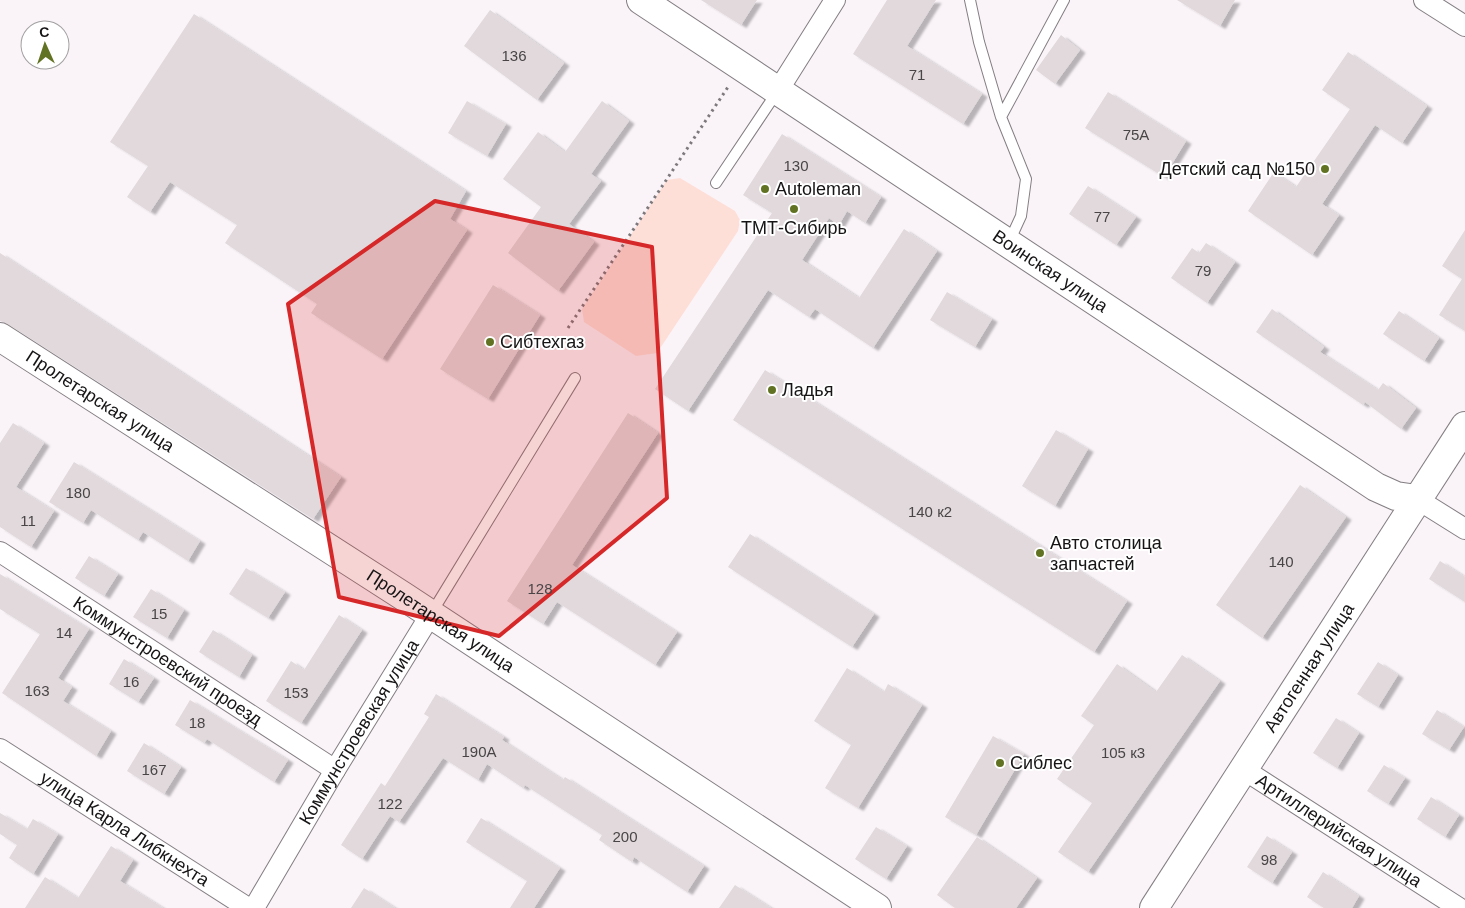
<svg xmlns="http://www.w3.org/2000/svg" width="1465" height="908" viewBox="0 0 1465 908" font-family="Helvetica,sans-serif">
<defs>
<filter id="shadow"><feDropShadow dx="5.5" dy="3" stdDeviation="1" flood-color="#0004"/></filter>
</defs>
<rect width="100%" height="100%" fill="#faf4f9"/>
<path fill="#fedfd8" d="M680,178L735,211L740,220L738,231L657,353L636,356L584,322L582,309L667,180Z"/>
<path fill="#e1d9db" filter="url(#shadow)" d="M701,0H757L741,25Z
M887,0H936L907,46L982,94L963,124L853,54Z
M1177,0H1235L1220,26Z
M490,10L564,63L537,100L464,46Z
M194,14L466,191L450,219L467,230L382,359L311,313L317,304L225,243L237,225L170,182L150,212L127,197L148,166L110,142Z
M1061,35L1080,50L1055,84L1036,70Z
M1348,52L1427,106L1402,143L1375,125L1322,204L1339,215L1312,255L1248,211L1274,172L1296,187L1350,109L1322,90Z
M1108,92L1186,141L1164,177L1085,128Z
M467,101L506,124L487,156L448,133Z
M602,101L629,121L591,174L601,181L569,224L594,242L558,291L508,253L541,207L503,179L538,132L565,152Z
M782,134L881,197L865,223L847,211L839,225L829,218L802,260L859,298L904,229L937,251L873,348L815,309L809,317L768,290L688,411L655,389L772,213L743,195Z
M1088,186L1136,217L1116,245L1069,214Z
M1465,230V331L1439,315L1462,279L1442,266Z
M1206,243L1235,262L1207,303L1171,278L1192,248L1199,253Z
M0,253L341,477L313,519L8,324L0,321Z
M493,285L540,315L488,399L440,369Z
M947,292L992,319L975,347L930,320Z
M1272,309L1324,347L1320,352L1378,390L1383,383L1416,408L1401,429L1365,402L1363,405L1256,332Z
M1399,311L1439,338L1424,361L1383,334Z
M765,370L1127,601L1094,652L733,420Z
M628,413L658,433L572,565L677,632L655,665L557,602L543,624L507,601Z
M13,423L44,443L16,487L54,511L31,547L0,527V443Z
M1056,430L1088,449L1055,506L1022,486Z
M74,462L200,541L188,561L143,532L138,540L91,510L83,523L49,502Z
M1300,485L1346,517L1262,638L1216,605Z
M750,534L874,614L852,647L728,567Z
M89,556L118,574L104,596L75,578Z
M1440,561L1465,577V602L1429,579Z
M246,568L285,592L268,618L229,594Z
M0,574L89,629L58,678L72,687L63,701L111,731L96,756L2,693L40,634L0,609Z
M151,589L184,610L167,638L133,617Z
M339,615L362,630L301,723L266,701L291,661L304,670Z
M213,630L252,655L239,677L199,652Z
M1182,655L1220,681L1088,872L1058,852L1092,803L1057,779L1094,725L1081,716L1117,664L1156,692Z
M124,659L154,678L138,702L109,684Z
M1378,662L1398,675L1378,707L1357,694Z
M847,668L884,692L888,684L922,705L858,808L825,788L851,745L814,721Z
M436,694L504,737L502,740L563,780L565,777L704,866L687,892L634,857L632,862L599,840L602,835L525,785L523,788L487,764L478,780L443,758L399,822L390,816L362,859L341,845L381,783L385,786L429,717L424,714Z
M190,700L288,760L274,782L207,739L204,743L175,725Z
M1437,710L1464,727L1449,750L1422,734Z
M1336,718L1359,733L1337,768L1313,753Z
M993,736L1024,754L976,835L945,817Z
M144,743L181,767L164,794L127,771Z
M1384,765L1405,778L1388,804L1367,791Z
M1431,797L1459,815L1445,837L1417,819Z
M0,813L27,829L33,819L58,834L33,874L9,858L17,845L0,834Z
M481,818L560,868L534,908H510L527,881L466,842Z
M876,827L907,846L886,879L855,859Z
M1267,836L1292,852L1272,883L1247,867Z
M977,837L1037,878L1016,908H955L937,895Z
M111,846L133,860L120,881L163,908H25L45,877L78,898Z
M1323,872L1359,896L1352,908H1324L1307,897Z
M735,885L771,908H719Z
M364,888L395,908H351Z"/>
<g fill="none" stroke-linecap="round" stroke-linejoin="round">
<g stroke="#837e82" stroke-width="12">
<path id="lane" d="M970,0L979,42L1001,117L1026,179L1021,216L1009,242
M1001,117L1064,0
M716,183L777,92
M431,614L575,378"/>
</g>
<g stroke="#837e82" stroke-width="22">
<g id="street">
<path d="M1424,0L1465,26"/>
<path d="M779,89L835,0"/>
<path d="M1417,499L1465,529"/>
<path id="s1" d="M0,552L335,770"/>
<path id="s2" d="M0,749L248,908"/>
<path id="s3" d="M1243,769L1459,908"/>
<path id="s4" d="M254,908L335,770L431,614"/>
</g>
</g>
<g stroke="#837e82" stroke-width="30">
<g id="secondary">
<path id="s5" d="M641,0L1376,487L1396,496L1417,499"/>
<path id="s6" d="M0,337L403,596L877,908"/>
<path id="s7" d="M1154,908L1465,426"/>
</g>
</g>
<path stroke="#7d797c" stroke-width="3" stroke-dasharray="2.5 4" stroke-linecap="butt" d="M568,328L728,87"/>
<use href="#lane" stroke="#fff" stroke-width="10"/>
<use href="#street" stroke="#fff" stroke-width="20"/>
<use href="#secondary" stroke="#fff" stroke-width="28"/>
</g>
<path fill="#d62828" fill-opacity="0.2" stroke="#d62828" stroke-width="4" stroke-linejoin="round" d="M435,201L652,247L667,498L499,636L339,597L288,304Z"/>
<g fill="#617322" stroke="#fff" stroke-width="2">
<circle cx="1325" cy="169" r="5"/>
<circle cx="765" cy="189" r="5"/>
<circle cx="794" cy="209" r="5"/>
<circle cx="490" cy="342" r="5"/>
<circle cx="772" cy="390" r="5"/>
<circle cx="1040" cy="553" r="5"/>
<circle cx="1000" cy="763" r="5"/>
</g>
<g text-anchor="middle" dominant-baseline="central" stroke-width="4" stroke-linejoin="round" paint-order="stroke">
<g font-size="15" fill="#494546">
<text x="514" y="55">136</text>
<text x="917" y="74">71</text>
<text x="1136" y="134">75А</text>
<text x="796" y="165">130</text>
<text x="1102" y="216">77</text>
<text x="1203" y="270">79</text>
<text x="78" y="492">180</text>
<text x="930" y="511">140 к2</text>
<text x="28" y="520">11</text>
<text x="1281" y="561">140</text>
<text x="540" y="588">128</text>
<text x="159" y="613">15</text>
<text x="64" y="632">14</text>
<text x="131" y="681">16</text>
<text x="37" y="690">163</text>
<text x="296" y="692">153</text>
<text x="197" y="722">18</text>
<text x="479" y="751">190А</text>
<text x="1123" y="752">105 к3</text>
<text x="154" y="769">167</text>
<text x="390" y="803">122</text>
<text x="625" y="836">200</text>
<text x="1269" y="859">98</text>
</g>
<g font-size="18" fill="#161415" stroke="#fff" text-anchor="start">
<text x="1315" y="169" text-anchor="end">Детский сад №150</text>
<text x="775" y="189">Autoleman</text>
<text x="794" y="228" text-anchor="middle">ТМТ-Сибирь</text>
<text x="500" y="342">Сибтехгаз</text>
<text x="782" y="390">Ладья</text>
<text x="1050" y="543">Авто столица<tspan x="1050" dy="21">запчастей</tspan></text>
<text x="1010" y="763">Сиблес</text>
</g>
<g font-size="18" fill="#161415" stroke="#fff">
<text stroke="none"><textPath href="#s5" startOffset="491">Воинская улица</textPath></text>
<text stroke="none"><textPath href="#s6" startOffset="119">Пролетарская улица</textPath></text>
<text stroke="none"><textPath href="#s6" startOffset="524">Пролетарская улица</textPath></text>
<text stroke="none"><textPath href="#s1" startOffset="200">Коммунстроевский проезд</textPath></text>
<text stroke="none"><textPath href="#s7" startOffset="286">Автогенная улица</textPath></text>
<text stroke="none"><textPath href="#s4" startOffset="205">Коммунстроевская улица</textPath></text>
<text stroke="none"><textPath href="#s2" startOffset="148">улица Карла Либкнехта</textPath></text>
<text stroke="none"><textPath href="#s3" startOffset="114">Артиллерийская улица</textPath></text>
</g>
</g>
<g transform="translate(45 45) rotate(357)"><circle r="24" fill="#ffffff" stroke="#a2a1a1"/>
<path d="M0-4L9 19L0 12L-9 19Z" fill="#617322"/>
<text y="-8" font-size="14" font-weight="bold" text-anchor="middle" fill="#161415">С</text>
</g>
</svg>
